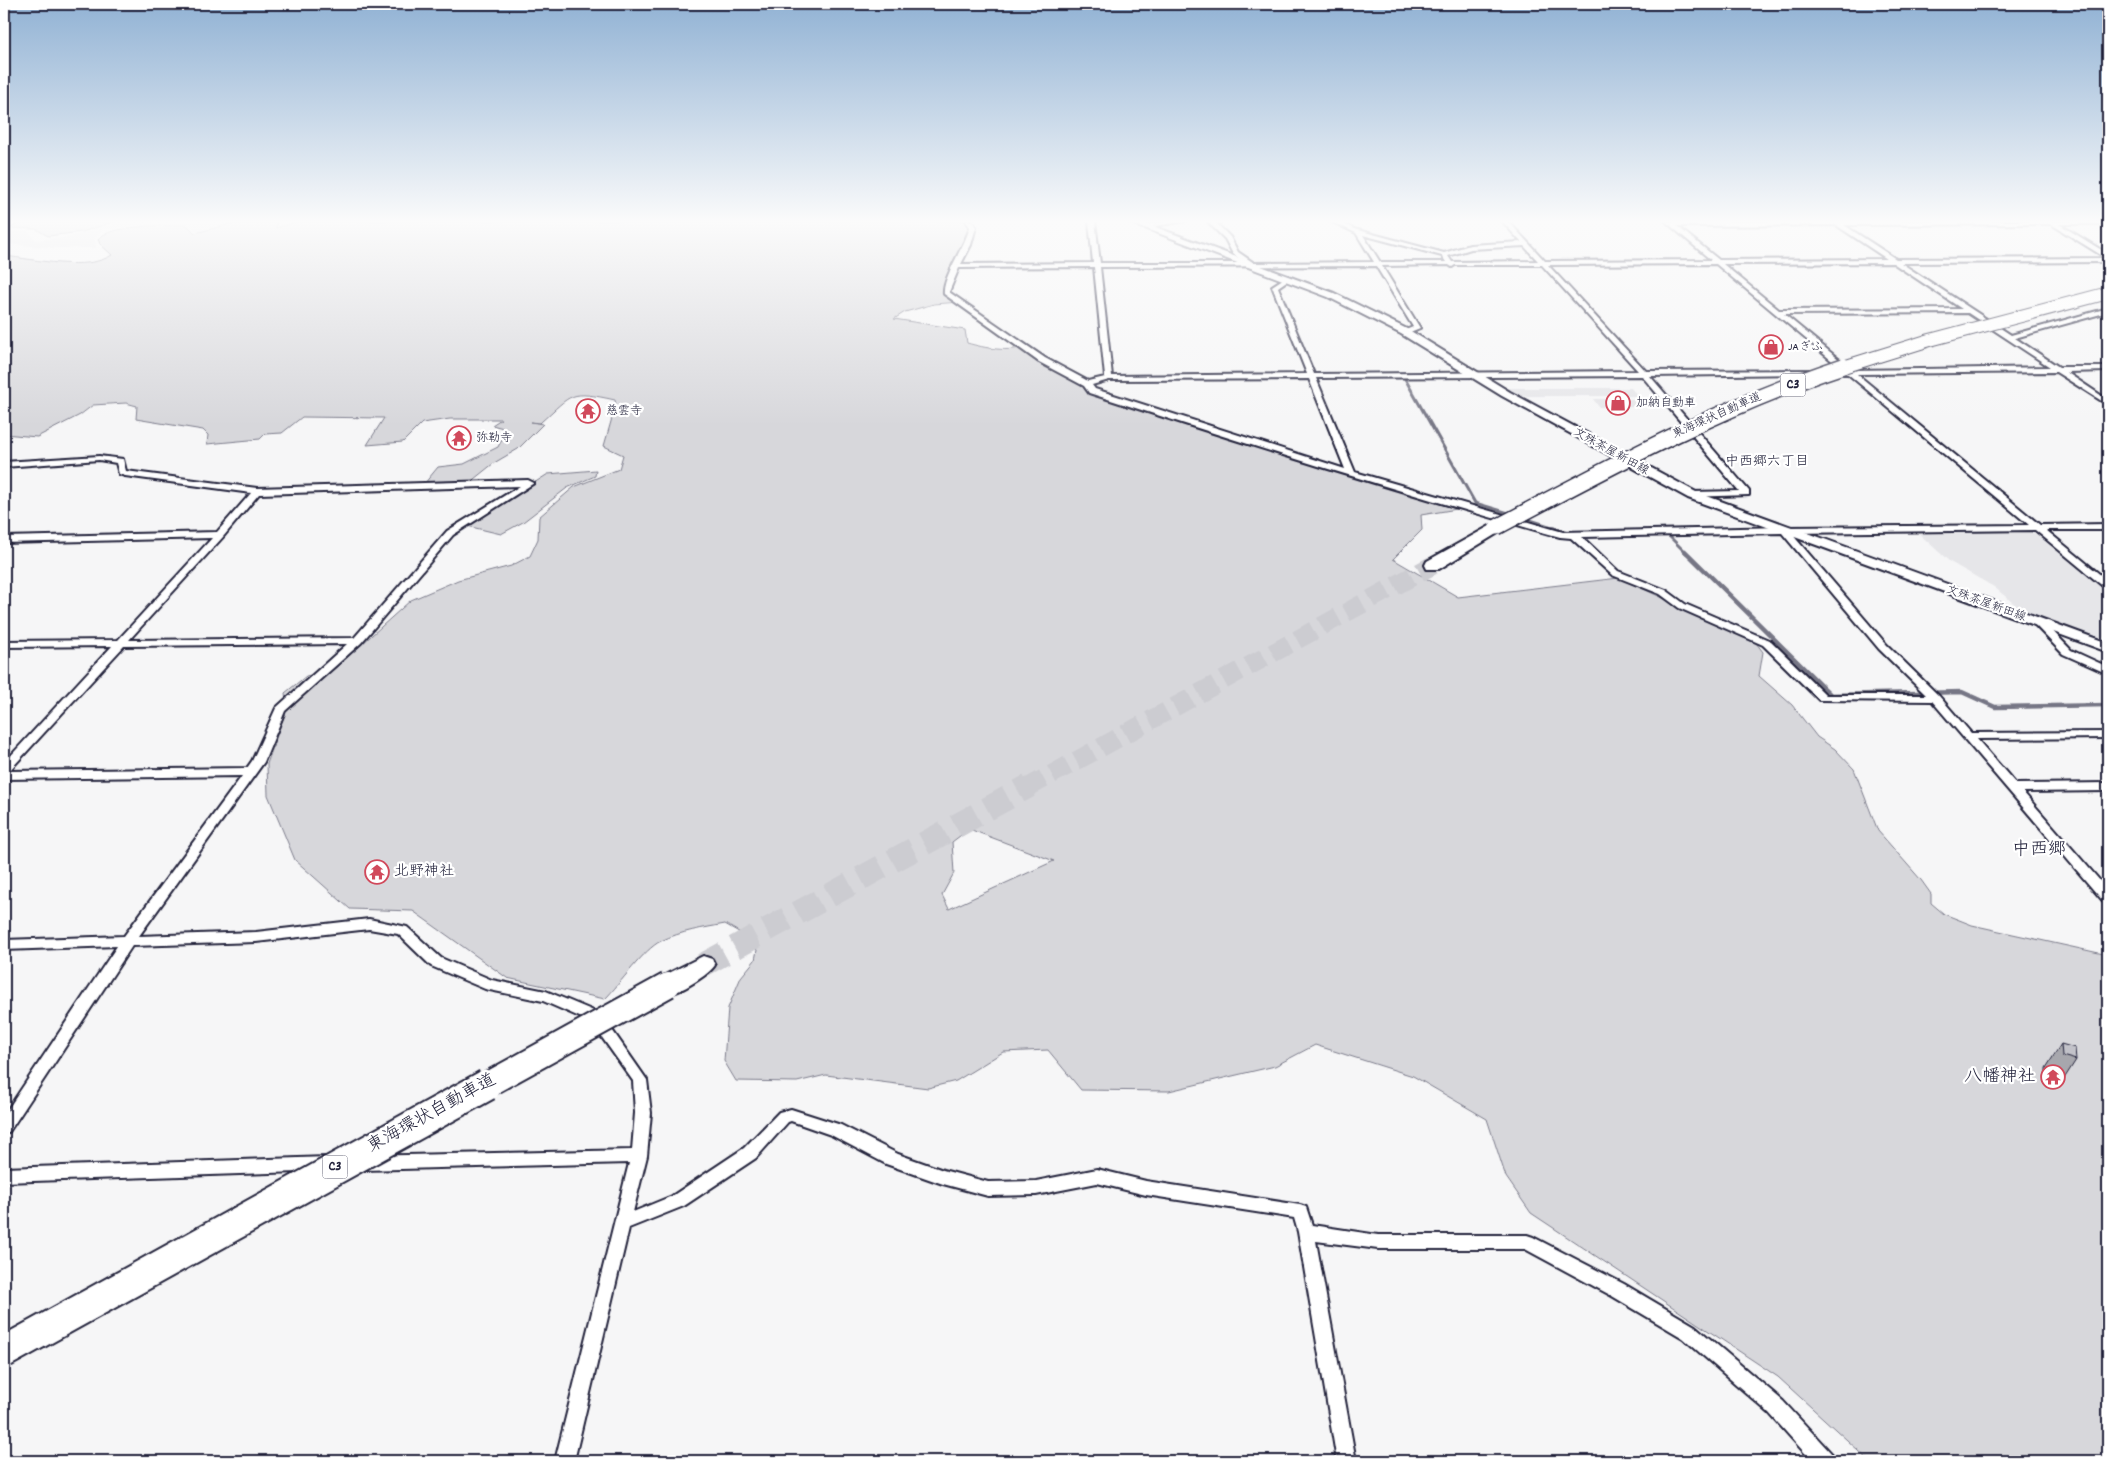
<svg xmlns="http://www.w3.org/2000/svg" width="2112" height="1465" viewBox="0 0 2112 1465" font-family="Dekko,'Klee One',sans-serif">
<rect width="100%" height="100%" fill="#f6f6f7"/>
<filter id="ink" filterUnits="userSpaceOnUse"><feTurbulence type="fractalNoise" baseFrequency=".02" numOctaves="2"/><feDisplacementMap in="SourceGraphic" scale="10" xChannelSelector="R" yChannelSelector="G"/><feConvolveMatrix kernelMatrix="1 2 1 2 8 2 1 2 1" color-interpolation-filters="sRGB"/></filter>
<g filter="url(#ink)">
<path fill="#e6e6e9" d="M120,221H270L229,223L196,231L187,224L155,223L103,229L95,239L96,248H58L4,244V232L27,231L36,240L69,237L117,224Z
M1506,388H1631L1638,396H1516Z
M1593,399H1638L1644,407H1599Z
M2029,531L2036,534L2108,593V637H2098L2023,611L1994,587L1950,562L1917,532Z"/>
<path fill="#d7d7db" stroke="#7c7c8b" fill-rule="evenodd" d="M28,221H116L82,232L48,236L36,229L9,228Z
M300,221H969L976,231L956,259L947,291L960,302L934,304L905,312L894,319L965,330L967,343C985,348 1008,353 1027,346L1085,388L1129,407L1457,509L1421,515L1422,530L1393,559L1458,597L1619,578L1753,639L1763,652L1759,676L1792,705L1817,737L1835,749L1854,769L1878,831L1921,880L1931,894V903L1944,914L1972,925L2108,955V1461H1870L1778,1377L1531,1213L1506,1177L1487,1119L1413,1076L1315,1045L1275,1066L1169,1091L1081,1090L1048,1050L1003,1052L956,1081L928,1088L826,1075L797,1082L736,1081L724,1061L728,1008L741,977L755,960L757,950L744,935L725,924C704,928 681,931 661,941C644,949 620,984 605,999L507,978L413,911L350,909L295,860L268,795L267,764L287,707L285,693L306,676L333,670L411,600L458,580L511,566L530,556L538,539L539,517L574,487L619,469L623,455L604,446L612,418L617,414L615,400C569,390 573,393 540,423L531,422L543,424L518,449L494,463L469,483L424,484L438,467L464,464L498,447L507,429L492,425L501,419H450L422,423L403,442L367,445L384,418L302,417L282,433L265,434L260,439L207,444L208,435L203,430L136,419L137,406L126,403L93,405L80,415L37,437L4,434V256C35,259 86,272 112,255L100,244L98,239C109,225 169,225 187,225L195,233L230,224L277,222L276,228ZM969,829L1054,861L949,909L942,895L954,873L952,842Z
M596,470L595,476L567,488L523,522L501,534L467,526L548,474Z"/>
<g fill="none" stroke-linecap="round" stroke-linejoin="round">
<path stroke="#767685" stroke-width="3" d="M1404,377L1475,503L1512,514
M1524,518L1574,534
M1664,535H1668L1686,553"/>
<path stroke="#767685" stroke-width="4.5" d="M1685,551L1831,695L1962,692L1995,707L2108,705"/>
<path stroke="#ccccd1" stroke-width="19" stroke-dasharray="19 9" stroke-linecap="butt" d="M1027,788L1433,565"/>
<path stroke="#ccccd1" stroke-width="24" stroke-dasharray="24 12" stroke-linecap="butt" d="M703,965L1029,786"/>
<g stroke="#22223b" stroke-width="4">
<path id="minor" d="M966,221H972L976,227L971,245L961,264L1093,263L1089,221H1095L1100,263H1245L1233,254L1225,239L1207,221H1214L1230,237L1238,252L1254,263L1374,262L1356,233L1330,221H1338L1354,229L1444,253L1470,245L1521,242L1502,221H1508L1545,261L1711,260L1665,221H2108V224H2059L2108,254V262L1901,263L2011,335L2108,308V312L2015,338L2059,367H2108V371L2066,372L2108,400V405L2056,372L1857,374L2040,525L2108,524V530H2046L2108,581V589L2105,588L2035,530L1791,533L1887,645L1939,696L1971,733L2108,732V738L1977,739L2016,784L2108,783V791L2023,792L2108,890V902L2103,901L1932,701L1819,700L1763,645L1679,608L1660,594L1612,575L1571,538L1560,537C1402,493 1245,444 1089,393L1084,386L1039,362L944,294C942,278 965,246 970,227ZM2051,224L2106,258L1896,259L1844,225ZM1836,225L1887,259L1719,260L1677,226ZM1363,235L1442,256L1446,262H1380ZM1524,246L1538,261L1452,262L1448,256L1471,249ZM1893,263L1962,309L1779,310L1723,264ZM1716,264L1843,370H1830V374H1848L2029,525L1784,527L1563,532L1355,472L1316,378L1642,376L1739,491L1692,492L1688,495L1689,497L1749,495V491L1650,376L1817,374L1821,372L1820,370L1646,371L1548,265ZM1449,265L1452,267L1455,265H1542L1638,371L1314,374L1278,287L1288,280V278L1286,277L1272,286L1307,374L1112,376L1100,267L1376,266L1413,327L1403,331L1402,332L1405,334L1420,328L1382,266ZM1094,267L1105,377L1088,381L1045,358L949,292L959,268ZM1968,313L2050,367L1852,370L1784,314ZM1309,379L1345,469L1095,389L1092,385L1109,380ZM1782,533L1879,649L1926,695H1826L1771,641L1685,604L1666,590L1618,571L1582,537Z
M1167,221H1186L1142,228L1139,226Z
M99,456L123,459L126,471L257,488L528,480L534,483L453,535L361,643L285,711L264,762L139,936L256,932L369,919L407,927L441,958L492,980L546,991L601,1014L647,1080L651,1113L647,1156L633,1212L672,1196L744,1148L779,1112L791,1109L841,1125L898,1154L943,1170L988,1182L1036,1181L1097,1169L1146,1181L1300,1205L1306,1207L1312,1225L1378,1235H1527L1533,1237L1624,1284L1695,1326L1783,1401L1832,1454L1834,1461H1812L1769,1413L1683,1338L1612,1296L1525,1249H1378L1316,1241L1356,1461H1337L1298,1232L1294,1218L1146,1195L1097,1183L1036,1195L988,1196L943,1184L886,1164L831,1135L791,1121L788,1122L756,1158L684,1206L629,1228L574,1461H555L629,1163L363,1170L357,1168L355,1163L357,1158L363,1156L632,1150L635,1113L633,1081L591,1022L543,1001L485,989L431,966L398,934L369,929L256,942L132,946L9,1132L4,1133V1115L117,946L4,950V940L124,936L242,776L4,779V763L112,646L4,647V641L118,640L212,538L4,543V537L217,532L251,493L125,476L119,474L116,463L99,460L4,467V462ZM520,486L447,531L354,638L129,640L223,537L259,494ZM347,644L276,708L252,761L247,768L9,771L124,646Z
M2039,620L2043,621L2071,650L2108,667V674L2063,654L2035,625L2034,623Z
M327,1157L333,1159L335,1164L333,1169L327,1171L4,1182V1168Z"/>
</g>
<g stroke="#22223b" stroke-width="4">
<path id="secondary" d="M1126,221H1139L1334,293L1409,330L1510,392L1696,492L2108,643V652L1688,498L1502,396L1401,334L1328,297Z"/>
</g>
<g stroke="#22223b" stroke-width="4">
<path id="motorway" d="M1497,522L1503,524L1505,527L1503,530L1439,569H1427L1425,565L1427,561Z
M703,956L712,959L715,965C710,974 677,995 667,994C664,994 662,992 659,992L656,985L659,978Z"/>
</g>
<use href="#minor" fill="#fff" fill-rule="evenodd"/>
<use href="#secondary" fill="#fff" fill-rule="evenodd"/>
<use href="#motorway" fill="#fff" fill-rule="evenodd"/>
<g stroke="#22223b" stroke-width="14" stroke-linecap="butt">
<path id="motorway-bridge-far3" d="M1840,368L1930,340L2108,293"/>
</g>
<g stroke="#22223b" stroke-width="18" stroke-linecap="butt">
<path id="motorway-bridge-far2" d="M1497,527C1610,467 1722,406 1843,366"/>
</g>
<g stroke="#22223b" stroke-width="28" stroke-linecap="butt">
<path id="motorway-bridge-far1" d="M485,1086L668,985"/>
</g>
<g stroke="#22223b" stroke-width="34" stroke-linecap="butt">
<path id="motorway-bridge" d="M4,1352L487,1085"/>
</g>
<use href="#motorway-bridge-far3" stroke="#fff" stroke-width="12"/>
<use href="#motorway-bridge-far2" stroke="#fff" stroke-width="15"/>
<use href="#motorway-bridge-far1" stroke="#fff" stroke-width="24"/>
<use href="#motorway-bridge" stroke="#fff" stroke-width="30"/>
</g>
<path fill="#a7a7ad" stroke="#22223b" d="M2061,1044L2076,1060L2060,1085L2046,1080V1068Z"/>
<path fill="#c2c2c9" stroke="#22223b" d="M2061,1044L2075,1048L2076,1060L2062,1056Z"/>
</g>
<linearGradient id="sky" x2="0" y2="1"><stop stop-color="#91b2d4"/><stop offset="0.52" stop-color="#fbfbfb"/><stop offset="1" stop-color="#fbfbfb" stop-opacity="0"/></linearGradient>
<rect width="2112" height="426" fill="url(#sky)"/>
<defs>
<g id="shop-ring" transform="scale(1.25)"><circle r="9.5" fill="#fff" stroke="#d1495b" stroke-width="1.5"/><path d="M-5-2.5h2.3a2.7 3.5 0 0 1 5.4 0H5L5.5 6h-11ZM-1.5-2.5h3a1.5 2.3 0 0 0-3 0Z" fill="#d1495b"/></g>
<g id="temple-ring" transform="scale(1.25)"><circle r="9.5" fill="#fff" stroke="#d1495b" stroke-width="1.5"/><path d="M0-6L5-2H3V0L6.5 2.5H4V6H1.5V3h-3V6H-4V2.5H-6.5L-3 0V-2H-5Z" fill="#d1495b"/></g>
</defs>
<g fill-rule="evenodd">
<use href="#shop-ring" x="1771" y="347"/>
<use href="#shop-ring" x="1618" y="403"/>
<use href="#temple-ring" x="588" y="411"/>
<use href="#temple-ring" x="459" y="438"/>
<use href="#temple-ring" x="377" y="872"/>
<use href="#temple-ring" x="2053" y="1077"/>
</g>
<g text-anchor="middle" dominant-baseline="central" stroke-width="4.5" stroke-linejoin="round" paint-order="stroke">
<g font-size="12" fill="#22223b" stroke="#fff" text-anchor="start">
<text x="1788" y="347">JAぎふ</text>
<text x="1636" y="403">加納自動車</text>
<text x="606" y="411">慈雲寺</text>
<text x="476" y="438">弥勒寺</text>
</g>
<g font-size="12" fill="#22223b" stroke="#fff">
<text transform="translate(1717 416) rotate(-24)">東海環状自動車道</text>
<text transform="translate(1611 452) rotate(29)">文殊茶屋新田線</text>
<text transform="translate(1986 604) rotate(20)">文殊茶屋新田線</text>
</g>
<g fill="#fff" stroke="#646476" stroke-width="1">
<rect x="1780.5" y="373.5" width="25" height="23" rx="4"/>
<rect x="322.5" y="1155.5" width="25" height="23" rx="4"/>
</g>
<g font-size="14" font-weight="bold" fill="#22223b">
<text x="1793" y="385">C3</text>
<text x="335" y="1167">C3</text>
</g>
<g font-size="14" fill="#22223b" stroke="#fff">
<text x="1767" y="462">中西郷六丁目</text>
</g>
<g font-size="15" fill="#22223b" stroke="#fff" text-anchor="start">
<text x="394" y="872">北野神社</text>
</g>
<g font-size="18" fill="#22223b" stroke="#fff">
<text x="2039" y="850">中西郷</text>
</g>
<g font-size="18" fill="#22223b" stroke="#fff" text-anchor="end">
<text x="2036" y="1077">八幡神社</text>
</g>
<g font-size="18" fill="#22223b" stroke="#fff">
<text transform="translate(432 1114) rotate(-29)">東海環状自動車道</text>
</g>
</g>
<rect width="2112" height="1465" fill="none" stroke="#fff" stroke-width="20"/>
<rect x="10" y="10" width="2092" height="1445" fill="none" stroke="#22223b" stroke-width="2" filter="url(#ink)"/>
</svg>
